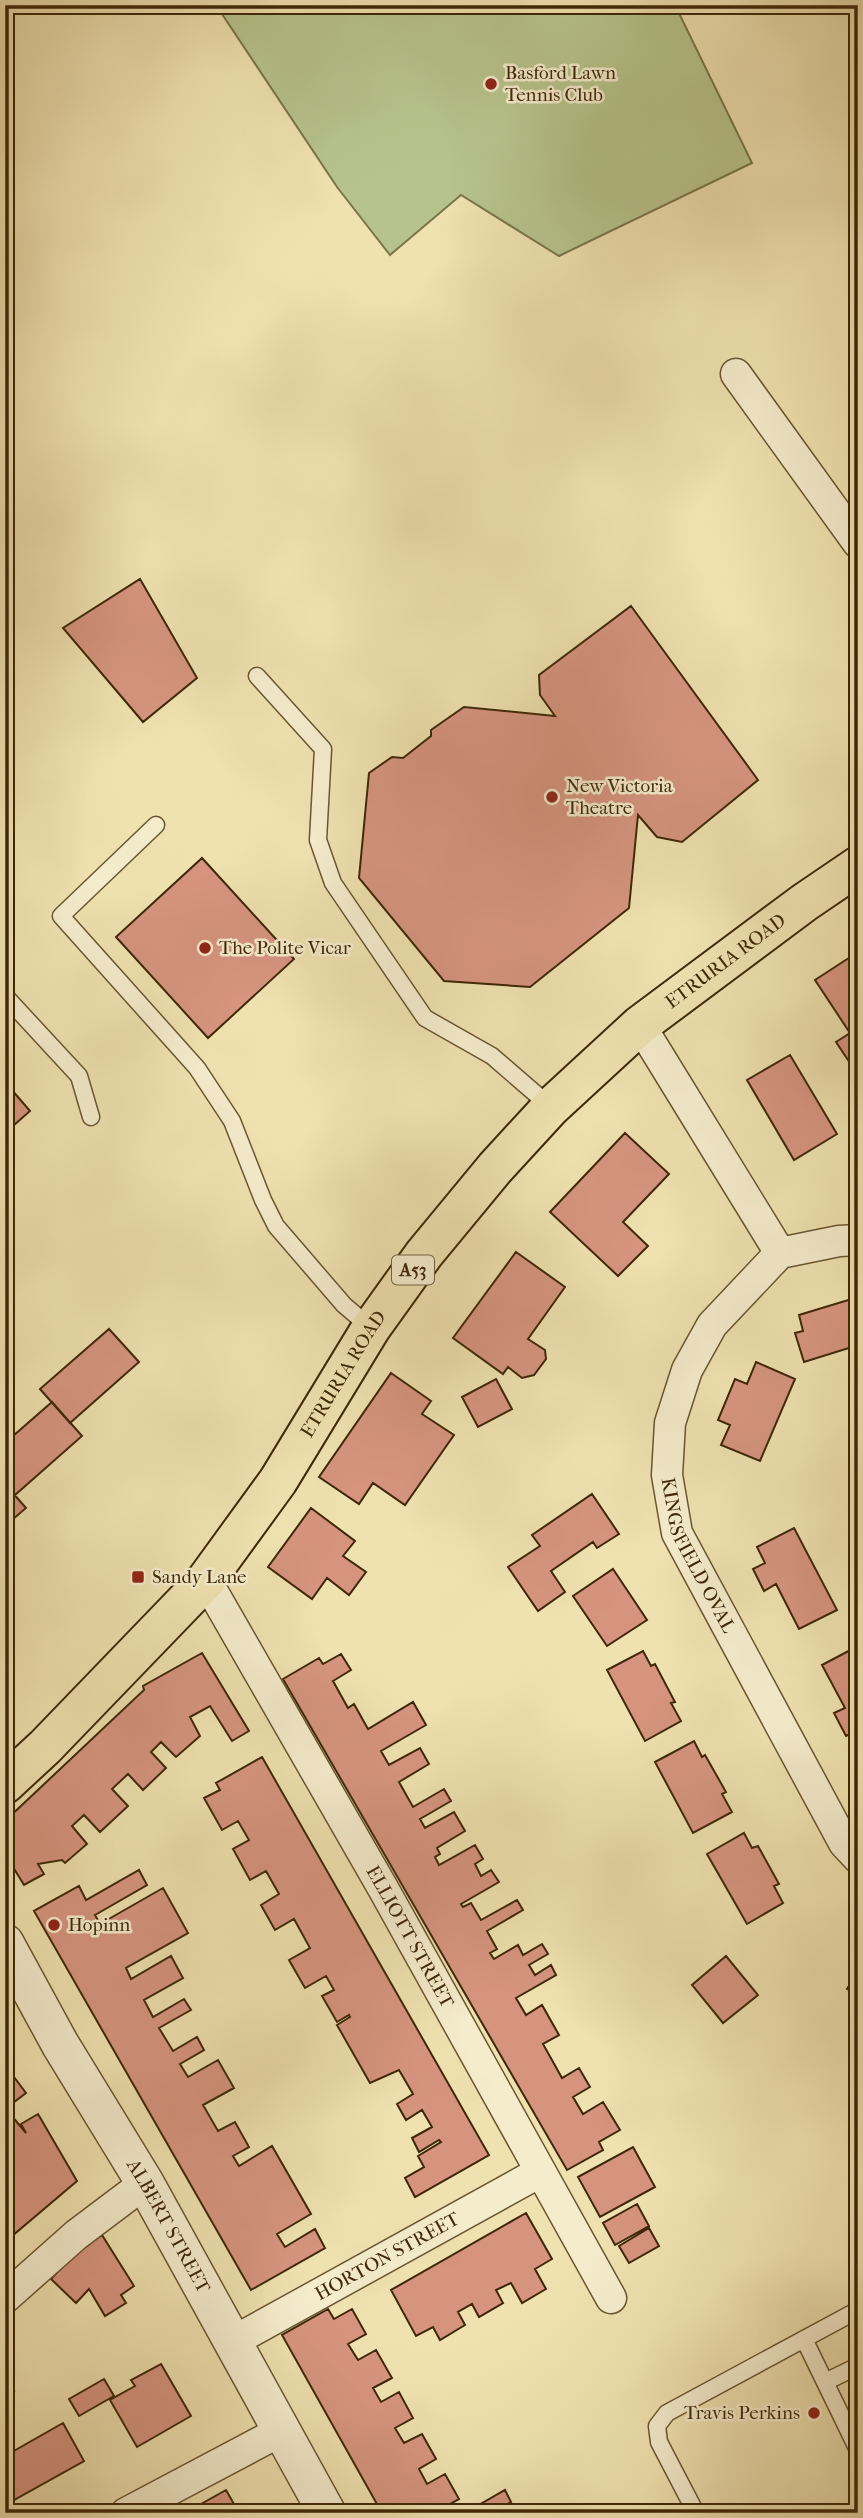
<svg xmlns="http://www.w3.org/2000/svg" width="863" height="2518" viewBox="0 0 863 2518" font-family="'IM FELL French Canon',serif">
<rect width="100%" height="100%" fill="#efe1b0"/>
<filter id="stains"><feTurbulence type="fractalNoise" baseFrequency=".00286" numOctaves="4"/><feColorMatrix values="0 0 0 0 .2 0 0 0 0 .09 0 0 0 0 .02 0 0 0 .5 -.17"/></filter>
<radialGradient id="worn" r=".72"><stop offset=".6" stop-color="#630" stop-opacity="0"/><stop offset="1" stop-color="#630" stop-opacity=".3"/></radialGradient>
<path fill="#b7c38c" stroke="#7a754a" stroke-width="2" d="M216,5H675L752,163L559,256L461,195L390,255L337,187Z"/>
<path fill="#d6947f" stroke="#3e2707" stroke-width="2" d="M140,579L197,678L143,722L63,628Z
M631,606L758,780L682,842L657,837L638,815L629,908L530,987L444,981L359,878L369,773L392,757L403,758L431,736V730L464,707L555,716L540,695L539,675Z
M202,858L294,959L208,1038L116,937Z
M858,952V1023L848,1030L815,980Z
M855,1030L858,1035V1075L836,1042Z
M790,1055L837,1134L794,1160L747,1080Z
M5,1082L30,1111L5,1133Z
M625,1133L669,1174L623,1222L648,1246L618,1276L550,1212Z
M516,1252L565,1287L528,1339L545,1350L546,1359L534,1375L522,1378L508,1367L503,1374L453,1338Z
M858,1297V1359L856,1360L852,1347L804,1362L795,1333L803,1331L799,1315Z
M109,1329L139,1362L70,1423L40,1389Z
M756,1362L795,1379L760,1461L721,1445L730,1425L718,1420L735,1379L747,1384Z
M391,1373L431,1401L422,1414L454,1435L405,1505L373,1483L359,1504L319,1477Z
M496,1379L512,1409L478,1427L462,1397Z
M52,1402L82,1436L15,1495L5,1484V1443Z
M5,1484L26,1508L5,1526Z
M592,1494L619,1534L597,1548L593,1542L551,1571L565,1592L538,1611L508,1567L540,1546L532,1535Z
M311,1508L355,1541L343,1556L366,1572L349,1595L327,1578L312,1599L268,1567Z
M794,1528L837,1610L799,1629L776,1584L764,1591L753,1569L765,1563L757,1547Z
M613,1569L647,1620L607,1646L573,1596Z
M858,1646V1733L857,1731L846,1736L834,1713L845,1708L822,1665Z
M643,1651L651,1666L655,1664L675,1702L671,1703L681,1721L645,1741L607,1670Z
M202,1653L249,1731L232,1741L210,1706L190,1717L200,1736L176,1757L161,1742L151,1752L166,1768L143,1790L128,1774L112,1789L128,1806L100,1832L84,1815L72,1826L87,1844L65,1863L62,1860L38,1864L44,1874L24,1885L5,1854V1821L144,1690L143,1686Z
M341,1654L351,1670L333,1681L348,1708L354,1704L368,1729L413,1702L426,1725L381,1751L389,1765L420,1748L429,1764L399,1782L413,1807L444,1789L451,1801L420,1819L425,1828L454,1812L465,1831L437,1848L440,1854L435,1857L439,1865L475,1845L483,1859L475,1864L481,1876L491,1870L499,1882L461,1904L463,1907L471,1903L481,1920L517,1900L523,1910L487,1931L497,1949L490,1953L494,1959L518,1945L523,1955L542,1944L548,1954L529,1965L535,1975L551,1965L556,1975L516,1998L526,2015L542,2005L559,2035L543,2044L562,2078L579,2068L590,2087L573,2097L583,2114L603,2102L620,2130L599,2142L603,2150L567,2170L283,1679L319,1658L323,1664Z
M694,1741L702,1757L705,1755L726,1792L722,1794L732,1812L693,1833L655,1762Z
M262,1757L489,2155L415,2197L405,2178L424,2167L418,2156L441,2142L439,2140L419,2152L412,2138L432,2127L422,2110L406,2120L397,2104L413,2094L399,2070L370,2083L337,2025L350,2017L349,2015L337,2022L322,1996L334,1990L326,1976L305,1988L289,1960L310,1948L294,1919L275,1930L261,1905L279,1894L266,1871L250,1880L233,1849L249,1840L238,1821L222,1830L204,1798L220,1790L216,1783Z
M744,1833L752,1848L758,1846L779,1884L774,1886L783,1903L747,1924L707,1854Z
M139,1870L147,1885L95,1915L100,1924L163,1888L188,1933L126,1968L131,1979L171,1956L183,1978L144,2000L153,2017L184,1999L191,2010L159,2028L173,2051L197,2037L204,2050L180,2064L188,2077L218,2060L234,2088L203,2105L218,2131L235,2122L249,2147L233,2156L239,2166L272,2146L311,2214L277,2234L285,2247L315,2229L325,2248L251,2290L34,1911L79,1886L86,1900Z
M726,1956L758,1995L723,2023L692,1985Z
M858,1972V1995L847,1989Z
M5,2065L26,2093L5,2109Z
M38,2114L77,2181L5,2242V2120L11,2115L26,2133L21,2124Z
M633,2147L655,2187L600,2217L578,2177Z
M637,2204L649,2226L615,2245L603,2223Z
M526,2213L552,2259L535,2269L546,2289L522,2303L511,2283L496,2290L503,2303L479,2317L472,2304L458,2312L465,2325L440,2340L433,2327L416,2336L391,2290Z
M649,2228L659,2246L629,2263L619,2246Z
M102,2235L134,2286L121,2295L126,2303L105,2316L89,2289L76,2303L51,2279L77,2250Z
M328,2309L334,2319L352,2309L366,2334L348,2344L358,2360L376,2350L392,2378L373,2388L381,2402L399,2392L413,2418L395,2428L404,2443L422,2434L436,2459L419,2469L427,2484L445,2474L459,2499L441,2509L443,2513H382L282,2335Z
M161,2364L191,2416L137,2447L110,2400L135,2386L131,2380Z
M104,2379L114,2396L79,2416L69,2399Z
M5,2380L14,2391L5,2398Z
M63,2423L84,2461L5,2505V2456Z
M226,2490L239,2513H185Z
M505,2490L511,2502L491,2513H465Z"/>
<g fill="none" stroke-linecap="round" stroke-linejoin="round">
<g stroke="#6a5631" stroke-width="19">
<path id="service" d="M257,676L323,749L318,840L333,883L425,1018L492,1056L551,1107
M156,825L61,916L197,1068L232,1121L263,1200L276,1226L344,1305L371,1328
M5,996L79,1076L91,1117
M804,2339L857,2448
M825,2382L858,2366
M696,2513L659,2442L657,2426L667,2413L858,2310"/>
</g>
<g stroke="#6a5631" stroke-width="33">
<g id="minor">
<path d="M736,374L858,543"/>
<path d="M640,1025L780,1253"/>
<path id="s1" d="M858,1240L839,1241L780,1253L712,1325L687,1370L670,1423L667,1475L677,1533L844,1843L858,1858"/>
<path id="s2" d="M206,1580L384,1890L611,2298"/>
<path d="M5,2298L76,2235L145,2183"/>
<path id="s3" d="M234,2341L540,2172"/>
<path d="M126,2513L281,2431"/>
</g>
</g>
<g stroke="#6a5631" stroke-width="40">
<g id="tertiary">
<path id="s4" d="M5,1943L60,2044L145,2183L327,2513"/>
</g>
</g>
<g stroke="#3e2707" stroke-width="42">
<g id="trunk">
<path id="s5" d="M5,1784L45,1747L206,1580L278,1481L371,1328L424,1254L495,1168L551,1107L640,1025L805,902L858,866"/>
</g>
</g>
<use href="#service" stroke="#f5eccc" stroke-width="16"/>
<use href="#minor" stroke="#f5eccc" stroke-width="30"/>
<use href="#tertiary" stroke="#f5eccc" stroke-width="37"/>
<use href="#trunk" stroke="#efe1b0" stroke-width="38"/>
</g>
<g fill="#8f2418" stroke="#f5eccc" stroke-width="2.5">
<circle cx="491" cy="84" r="7"/>
<circle cx="552" cy="797" r="7"/>
<circle cx="205" cy="948" r="7"/>
<rect x="131" y="1570" width="14" height="14" rx="3.5"/>
<circle cx="54" cy="1925" r="7"/>
<circle cx="814" cy="2413" r="7"/>
</g>
<g text-anchor="middle" dominant-baseline="central" stroke-width="5" stroke-linejoin="round" paint-order="stroke">
<rect fill="#f5eccc" stroke="#756242" stroke-width="2" x="392" y="1255.5" width="42" height="29" rx="5"/>
<g font-size="18" font-weight="bold" fill="#3e2707">
<text x="413" y="1270">A53</text>
</g>
<g font-size="19" fill="#3e2707" stroke="#f5eccc" text-anchor="start">
<text x="505" y="73">Basford Lawn<tspan x="505" dy="22">Tennis Club</tspan></text>
<text x="566" y="786">New Victoria<tspan x="566" dy="22">Theatre</tspan></text>
<text x="219" y="948">The Polite Vicar</text>
<text x="152" y="1577">Sandy Lane</text>
<text x="68" y="1925">Hopinn</text>
<text x="800" y="2413" text-anchor="end">Travis Perkins</text>
</g>
<g font-size="19" fill="#3e2707" stroke="#f5eccc">
<text stroke="none"><textPath href="#s5" startOffset="1101">ETRURIA ROAD</textPath></text>
<text stroke="none"><textPath href="#s5" startOffset="534">ETRURIA ROAD</textPath></text>
<text stroke="none"><textPath href="#s1" startOffset="424">KINGSFIELD OVAL</textPath></text>
<text stroke="none"><textPath href="#s2" startOffset="411">ELLIOTT STREET</textPath></text>
<text stroke="none"><textPath href="#s4" startOffset="327">ALBERT STREET</textPath></text>
<text stroke="none"><textPath href="#s3" startOffset="175">HORTON STREET</textPath></text>
</g>
</g>
<rect width="863" height="2518" fill="none" stroke="#efe1b0" stroke-width="28"/>
<rect x="7" y="7" width="849" height="2504" fill="none" stroke="#3e2707" stroke-width="3.5"/>
<rect x="14" y="14" width="835" height="2490" fill="none" stroke="#3e2707" stroke-width="2"/>
<rect width="100%" height="100%" filter="url(#stains)"/>
<rect width="100%" height="100%" fill="url(#worn)"/>
</svg>
